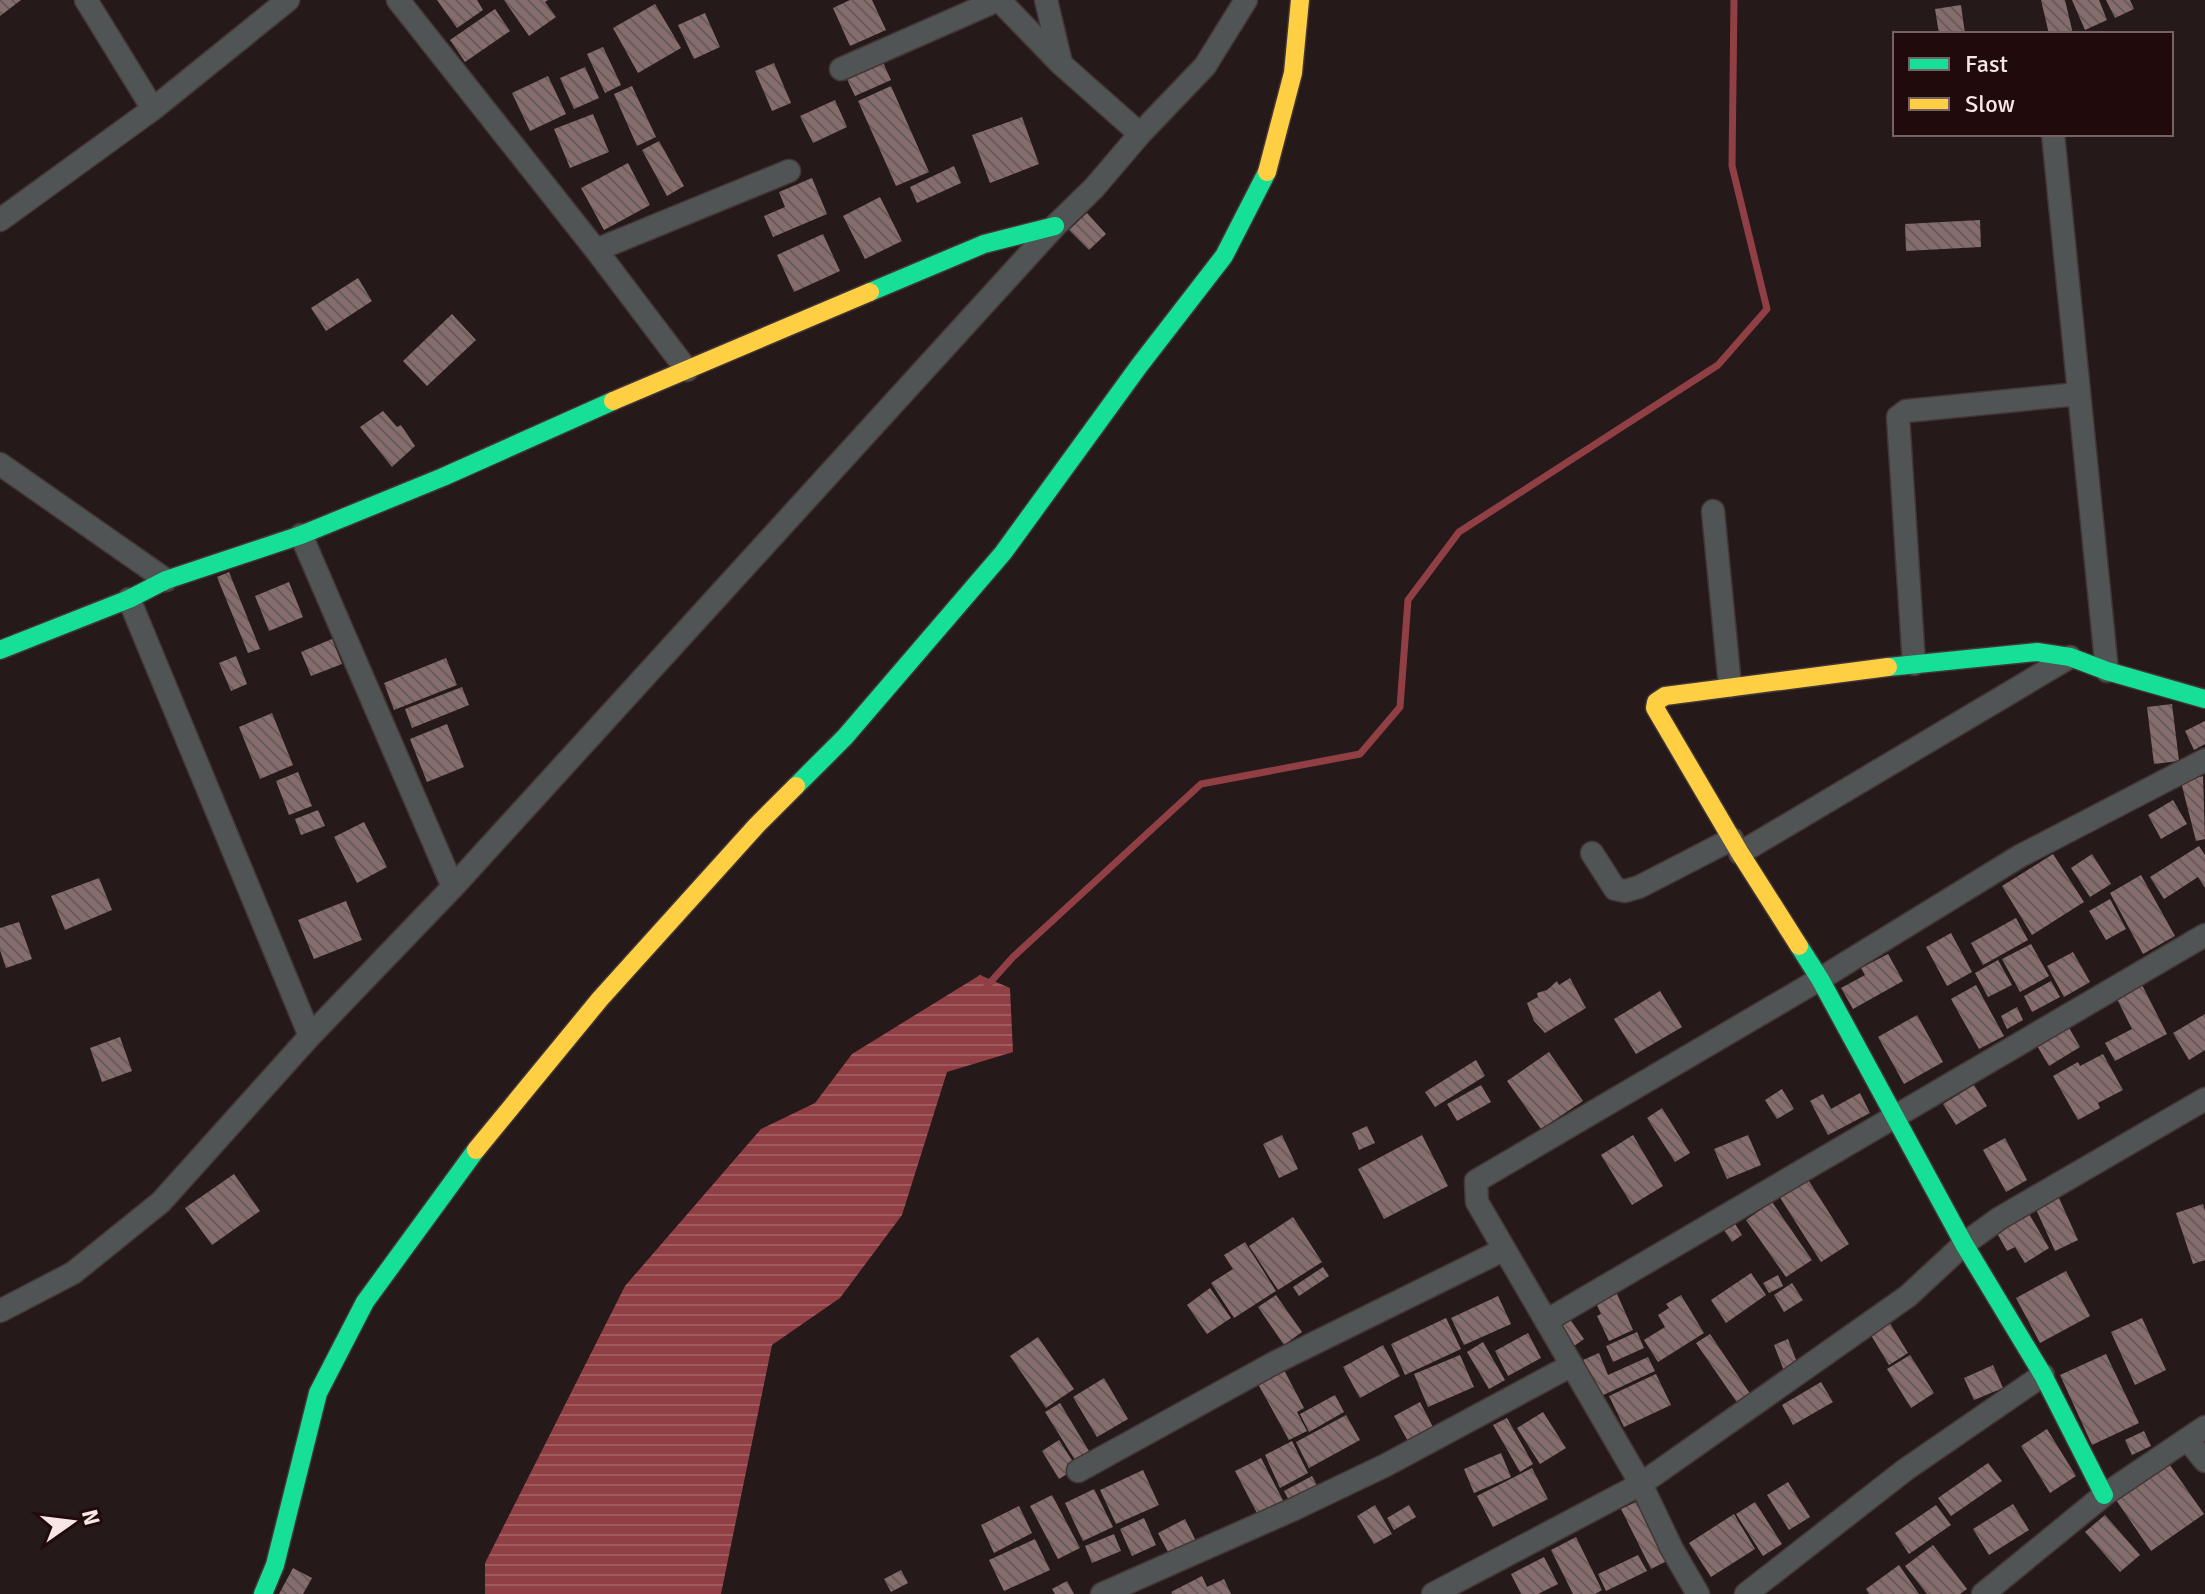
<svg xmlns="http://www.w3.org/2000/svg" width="2205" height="1594" viewBox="0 0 2205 1594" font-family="Signika,sans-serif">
<defs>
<pattern id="water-rules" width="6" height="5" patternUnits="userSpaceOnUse" patternTransform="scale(2)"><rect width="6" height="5" fill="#903f44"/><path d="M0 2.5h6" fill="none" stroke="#a05b5f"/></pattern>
<pattern id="building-back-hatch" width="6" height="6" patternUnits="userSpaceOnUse" patternTransform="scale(2)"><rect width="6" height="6" fill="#856d6d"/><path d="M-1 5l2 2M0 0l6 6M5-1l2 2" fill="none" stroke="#6a5b5b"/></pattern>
</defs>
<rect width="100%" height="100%" fill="#261919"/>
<path fill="url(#water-rules)" d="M980,975L1010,988L1013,1052L947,1072L902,1215L840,1298L772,1345L721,1594H485V1563L625,1286L761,1129L815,1103L852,1054Z"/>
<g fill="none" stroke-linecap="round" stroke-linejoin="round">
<path stroke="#903f44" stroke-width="7" d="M987,986L1013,957L1201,784L1360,754L1400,707L1408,600L1459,532L1718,365L1767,309L1732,166L1734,0"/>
</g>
<path fill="url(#building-back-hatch)" d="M0,0H21L0,16Z
M437,0H477L483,10L457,28Z
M504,0H548L545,2L556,17L529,36Z
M850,0H872L886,30L850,46L833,8Z
M2041,0H2065L2073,34H2049Z
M2072,0H2099L2107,20L2085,30Z
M2106,0H2130L2134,9L2115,18Z
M655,4L681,48L638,73L613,28Z
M1961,5L1965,34H1939L1935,9Z
M495,9L510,31L465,62L450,40Z
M705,13L720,47L694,59L678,25Z
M603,47L621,85L605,93L587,54Z
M880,56L891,80L855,96L844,73Z
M774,63L791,103L772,111L755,71Z
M585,67L599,98L574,109L560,78Z
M548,76L566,114L530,131L512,93Z
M632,86L656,137L637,146L614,94Z
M891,86L929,172L896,186L858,101Z
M835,100L847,127L813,143L800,116Z
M593,114L609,152L570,168L554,129Z
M1022,117L1039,164L990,183L972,135Z
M659,141L684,186L667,196L642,150Z
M628,163L650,205L604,230L581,188Z
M954,166L961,183L917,203L910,187Z
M812,178L827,214L773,237L764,216L785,207L779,192Z
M880,197L902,241L865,259L843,216Z
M1087,213L1106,234L1089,250L1069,230Z
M1980,220L1981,247L1906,251L1905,224Z
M823,234L840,271L794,292L777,255Z
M358,278L372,301L326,331L311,308Z
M452,314L476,340L427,386L403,361Z
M383,411L397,427L401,425L415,446L392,467L360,427Z
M229,572L260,649L248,653L217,577Z
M289,582L303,617L269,631L255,596Z
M332,639L342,664L311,676L301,652Z
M236,656L247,684L231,691L219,663Z
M446,658L457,685L394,710L384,683Z
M462,687L469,705L412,728L405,709Z
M2172,704L2179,761L2154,764L2147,707Z
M272,713L293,765L260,779L239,727Z
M2205,721V744L2194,750L2185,731Z
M447,724L464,767L427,782L410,739Z
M298,772L312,806L289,815L276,781Z
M2203,776L2205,839L2196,841L2181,782Z
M2173,800L2187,824L2161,839L2148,815Z
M318,810L325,826L301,835L295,819Z
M364,822L387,867L357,883L334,837Z
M2199,846L2205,855V888L2198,877L2164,899L2150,877Z
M2053,854L2084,902L2032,935L2002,886Z
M2092,854L2111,884L2090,897L2071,868Z
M2141,875L2175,936L2143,954L2110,893Z
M99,878L112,910L65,930L51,896Z
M2110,899L2126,929L2106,940L2089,911Z
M346,901L362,940L314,959L298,920Z
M2016,918L2028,940L1983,965L1971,943Z
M19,922L32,959L6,968L0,950V928Z
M1951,933L1972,972L1947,986L1926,947Z
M2031,944L2049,976L2020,992L2002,959Z
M2073,952L2090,982L2064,997L2047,966Z
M1888,954L1903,981L1853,1009L1841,988L1865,975L1861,968Z
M1998,960L2012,985L1988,997L1975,973Z
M1570,978L1586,1008L1545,1033L1534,1021L1527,1003L1538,997L1537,993L1547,990L1557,981L1559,985Z
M2051,981L2060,997L2032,1012L2024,996Z
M2141,983L2167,1034L2115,1061L2105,1043L2132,1029L2116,997Z
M1976,985L2004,1036L1979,1049L1951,999Z
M1660,991L1682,1027L1636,1054L1614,1019Z
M2017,1007L2023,1020L2007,1029L2001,1016Z
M2205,1014V1050L2189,1060L2173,1033Z
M1917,1015L1943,1062L1904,1084L1878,1037Z
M2068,1026L2080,1047L2049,1066L2036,1044Z
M120,1037L132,1071L102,1082L90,1048Z
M1549,1052L1583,1101L1541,1129L1507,1081Z
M2103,1054L2123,1090L2098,1103L2100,1108L2078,1120L2053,1076L2078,1062L2080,1066Z
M1476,1060L1485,1076L1435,1107L1425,1092Z
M1481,1085L1491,1102L1457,1121L1447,1104Z
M1974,1085L1987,1106L1956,1125L1943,1104Z
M1782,1089L1794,1109L1777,1119L1765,1100Z
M1860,1093L1870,1113L1828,1135L1810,1101L1823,1094L1831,1109Z
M1662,1108L1690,1153L1675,1162L1647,1118Z
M1367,1126L1375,1143L1359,1150L1352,1133Z
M1282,1135L1298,1169L1279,1178L1263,1144Z
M1422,1135L1448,1186L1384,1219L1358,1169Z
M1633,1135L1663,1186L1632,1205L1601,1155Z
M1748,1135L1761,1165L1727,1179L1714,1149Z
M2005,1138L2027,1180L2006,1192L1983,1150Z
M234,1174L260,1211L212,1245L185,1208Z
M1807,1178L1849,1244L1821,1262L1779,1196Z
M2058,1196L2078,1240L2055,1251L2035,1207Z
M1772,1202L1812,1260L1786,1277L1746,1220Z
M2203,1204L2205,1211V1260L2193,1264L2176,1213Z
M2029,1214L2049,1248L2025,1263L2015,1247L2007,1251L1997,1233Z
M1293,1217L1322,1262L1278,1290L1249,1246Z
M1732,1219L1742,1235L1732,1242L1722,1227Z
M1245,1242L1276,1291L1234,1318L1211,1283L1233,1269L1224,1255Z
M1323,1267L1329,1276L1299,1296L1293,1287Z
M2066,1271L2090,1316L2040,1343L2016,1298Z
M1751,1273L1766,1295L1726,1323L1711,1300Z
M1778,1275L1783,1286L1769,1293L1763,1283Z
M1792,1283L1803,1300L1784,1312L1774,1295Z
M1210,1288L1231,1318L1207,1334L1187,1305Z
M1617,1294L1633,1330L1609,1341L1597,1316L1601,1314L1596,1303Z
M1276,1295L1302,1332L1284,1345L1258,1307Z
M1681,1295L1704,1333L1658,1362L1644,1340L1665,1327L1658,1315L1669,1308L1666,1304Z
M1498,1296L1511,1324L1464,1345L1451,1318Z
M1446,1318L1461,1349L1405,1375L1391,1344Z
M1569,1318L1584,1339L1574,1346L1559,1325Z
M2142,1318L2166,1370L2135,1385L2111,1332Z
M1888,1320L1908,1353L1889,1365L1869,1332Z
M1637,1332L1644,1348L1613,1362L1606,1346Z
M1528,1333L1541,1358L1508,1376L1495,1351Z
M1710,1334L1751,1395L1738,1404L1696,1343Z
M1038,1337L1074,1389L1046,1408L1010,1356Z
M1788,1339L1798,1365L1784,1371L1774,1345Z
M1483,1342L1505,1380L1489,1389L1467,1352Z
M1383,1345L1400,1376L1360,1398L1343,1367Z
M1599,1353L1608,1375L1648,1357L1655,1371L1599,1397L1583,1360Z
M2106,1354L2139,1423L2092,1445L2060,1375Z
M1460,1355L1474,1387L1428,1407L1414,1374Z
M1910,1355L1934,1393L1911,1408L1887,1369Z
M1993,1365L2003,1388L1974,1400L1964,1378Z
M1284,1370L1304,1408L1297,1412L1307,1431L1289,1440L1258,1384Z
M1656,1374L1671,1405L1624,1427L1609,1396Z
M1104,1378L1128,1419L1097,1437L1073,1397Z
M1821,1382L1833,1402L1793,1425L1782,1405Z
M1335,1395L1344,1412L1309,1432L1300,1414Z
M1420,1402L1434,1429L1409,1443L1394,1416Z
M1060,1403L1089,1451L1075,1460L1045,1412Z
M1543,1412L1566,1448L1540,1464L1517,1428Z
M1346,1415L1360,1440L1309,1468L1296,1442Z
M1507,1418L1533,1464L1520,1472L1493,1425Z
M2047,1429L2076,1476L2050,1493L2021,1446Z
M2144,1431L2151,1446L2132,1455L2125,1440Z
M1059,1440L1077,1468L1059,1479L1042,1451Z
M1292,1441L1308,1473L1280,1488L1265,1455Z
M1501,1453L1511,1477L1474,1493L1464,1469Z
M1261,1458L1286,1506L1260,1519L1235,1471Z
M2167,1461L2204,1514L2151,1551L2114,1497Z
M1988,1463L2002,1481L1951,1516L1938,1498Z
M1532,1468L1548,1499L1493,1527L1477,1496Z
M1143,1470L1159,1505L1116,1524L1100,1490Z
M1312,1476L1319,1489L1291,1504L1284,1491Z
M1788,1482L1810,1517L1789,1530L1767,1495Z
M1094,1489L1113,1527L1083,1541L1065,1503Z
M1052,1495L1080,1548L1058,1559L1030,1506Z
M1640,1500L1669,1560L1651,1569L1621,1509Z
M1755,1502L1782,1544L1763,1556L1736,1514Z
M2013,1504L2029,1530L1989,1555L1973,1529Z
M1375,1505L1392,1534L1374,1544L1357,1516Z
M1409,1505L1416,1517L1394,1530L1387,1518Z
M1936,1505L1951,1525L1909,1554L1895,1533Z
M1019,1506L1032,1533L994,1553L981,1525Z
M1734,1514L1755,1549L1711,1577L1689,1543Z
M2105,1515L2140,1555L2120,1572L2085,1532Z
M1144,1518L1156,1545L1132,1556L1120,1529Z
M1185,1519L1196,1541L1169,1554L1158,1533Z
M1114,1534L1121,1551L1092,1563L1085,1546Z
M1576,1537L1602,1590L1595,1594H1573L1551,1550Z
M1035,1539L1050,1570L1004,1591L989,1560Z
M1933,1545L1967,1589L1960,1594H1927L1905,1566Z
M1638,1555L1647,1571L1606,1591L1598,1574Z
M1544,1557L1558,1584L1538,1594H1521L1511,1574Z
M1899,1565L1919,1594H1869L1866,1589Z
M293,1568L312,1578L303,1594H279Z
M901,1570L908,1583L891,1592L884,1579Z
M1202,1576L1207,1587L1224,1579L1231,1594H1172L1171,1592Z
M1067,1581L1074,1594H1055L1052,1589Z"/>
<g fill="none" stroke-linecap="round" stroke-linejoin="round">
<g stroke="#433636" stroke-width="25">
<path id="street" d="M86,0L153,109
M398,0L596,250L687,370
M999,0L1061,64L1140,134
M1046,0L1061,63
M841,69L998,0
M2053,134L2107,671
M0,220L153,109L288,0
M596,250L789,171
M0,464L166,580
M1713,511L1730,686
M301,535L453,887
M129,599L310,1036
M1914,664L1898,417L1906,411L2078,394
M1592,853L1615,889L1625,891L1639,887L1732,839
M1740,853L2070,657
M0,1311L73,1273L161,1202L310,1036L453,887L1055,226L1094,188L1140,134L1205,66L1246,0
M1546,1321L2205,935
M2187,1439L2205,1461
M1078,1471L1276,1362L1503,1250
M1102,1594L1292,1510L1386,1465L1572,1365
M1433,1594L1641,1484L1908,1296L1964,1244L2000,1218L2205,1099
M1698,1594L1672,1549L1641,1484L1477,1202L1476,1181L1820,979L2020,856L2205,760
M1746,1594L1905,1470L2043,1375
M1983,1594L2104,1495L2205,1427"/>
</g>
<g stroke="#433636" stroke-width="21">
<path id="fast" d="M870,292L984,244L1055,226
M0,650L129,599L166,580L301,535L443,477L613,401
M1888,667L2037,652L2070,657L2107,671L2205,699
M796,786L845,737L1003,553L1139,366L1224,256L1267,172
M1799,946L1820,979L1964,1244L2043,1375L2104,1495
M263,1594L275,1565L318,1393L365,1302L476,1150"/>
</g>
<g stroke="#433636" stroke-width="21">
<path id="slow" d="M1267,172L1293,73L1300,0
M613,401L870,292
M1799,946L1740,853L1655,708L1656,702L1665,696L1888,667
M476,1150L600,999L757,825L796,786"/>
</g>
<use href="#street" stroke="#515454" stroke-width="22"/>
<use href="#fast" stroke="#16e098" stroke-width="18"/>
<use href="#slow" stroke="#ffcf43" stroke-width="18"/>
</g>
<rect x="1893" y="32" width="280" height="104" fill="#210a0c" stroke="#776263" stroke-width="2"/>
<rect x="1909" y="58" width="40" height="12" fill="#16e098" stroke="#776263" stroke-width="2"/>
<text x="1965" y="72" font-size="24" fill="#f8e5e5">Fast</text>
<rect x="1909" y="98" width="40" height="12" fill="#ffcf43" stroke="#776263" stroke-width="2"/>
<text x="1965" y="112" font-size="24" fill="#f8e5e5">Slow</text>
<g transform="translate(72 1522) rotate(76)" stroke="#210a0c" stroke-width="6" paint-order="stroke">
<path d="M0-6L14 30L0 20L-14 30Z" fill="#f8e5e5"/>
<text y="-12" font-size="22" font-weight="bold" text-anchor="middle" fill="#f8e5e5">N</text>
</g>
</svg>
